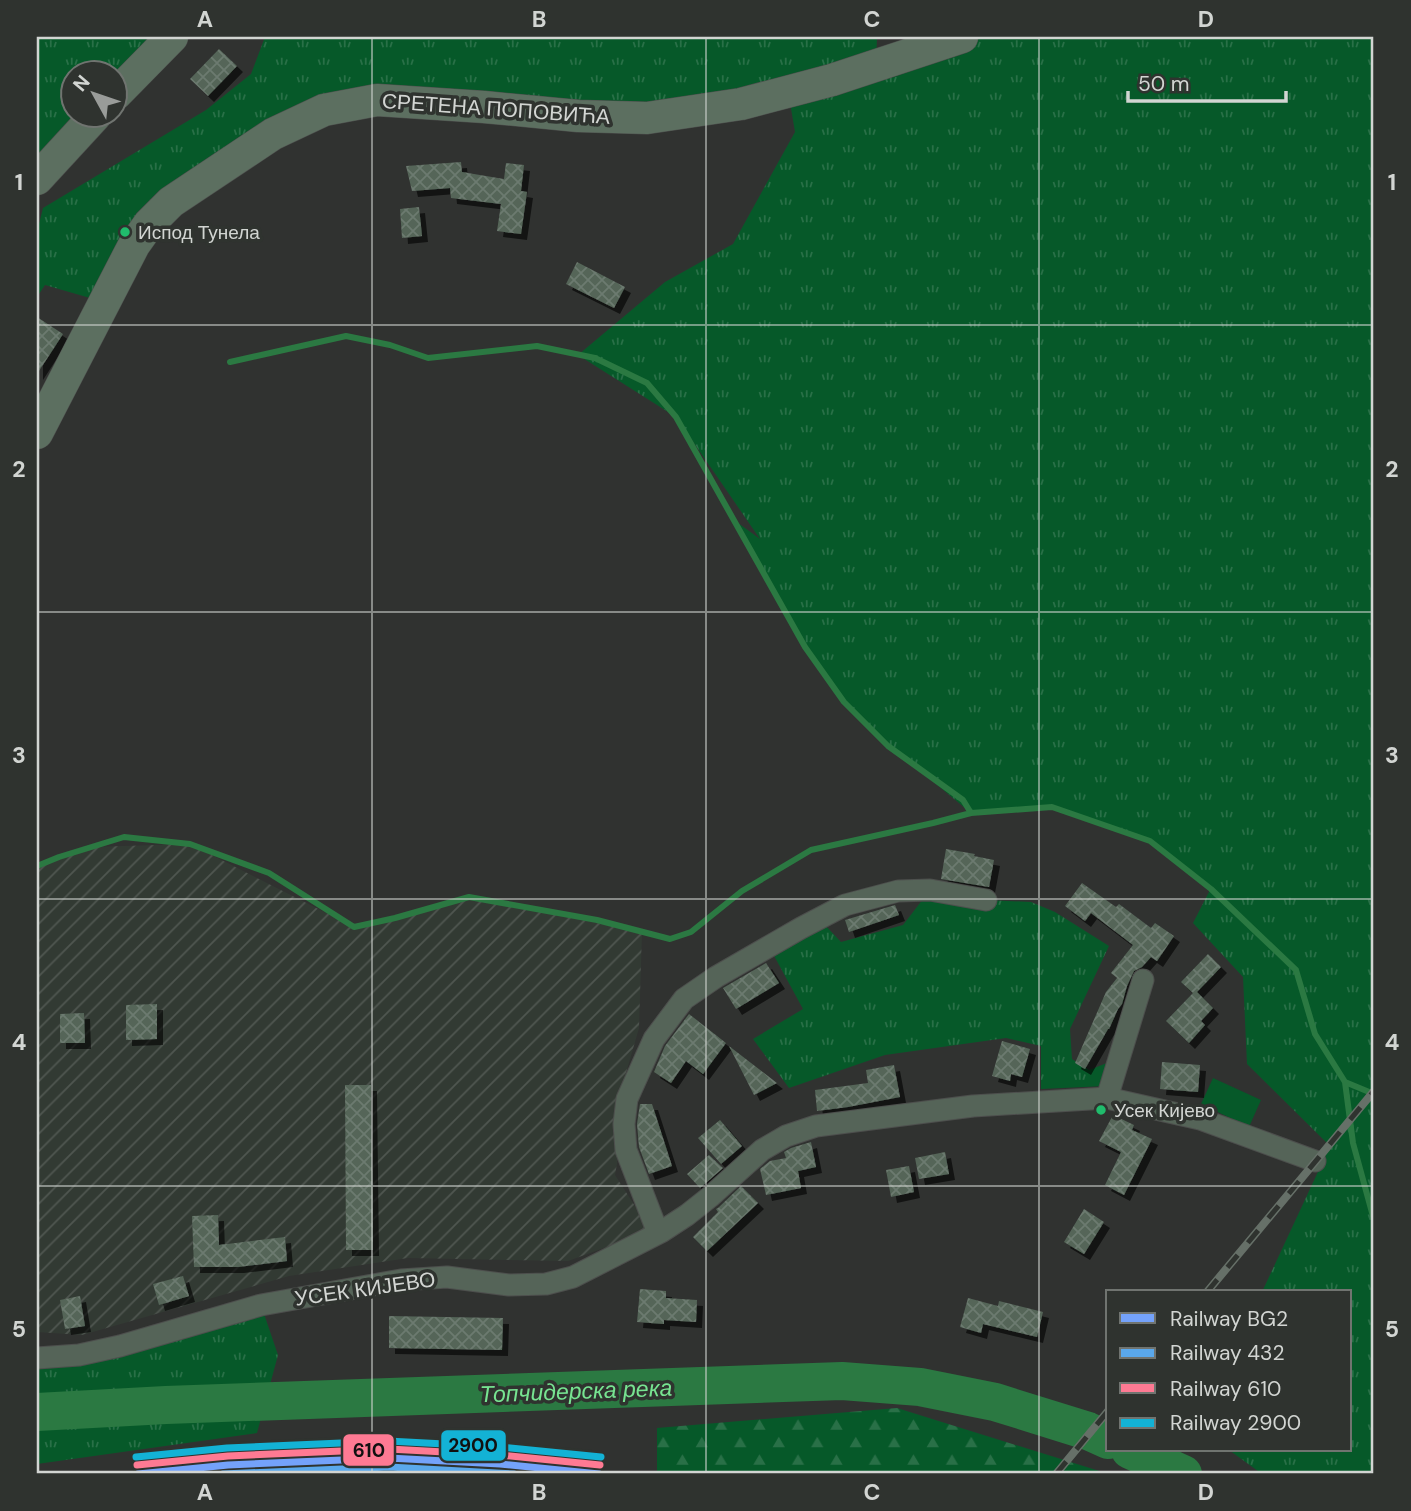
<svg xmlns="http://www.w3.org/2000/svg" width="1411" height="1511" viewBox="0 0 1411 1511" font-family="'DM Sans',sans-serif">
<defs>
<pattern id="industrial-furrows" width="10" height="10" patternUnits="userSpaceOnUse" patternTransform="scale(1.75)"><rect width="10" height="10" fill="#323a33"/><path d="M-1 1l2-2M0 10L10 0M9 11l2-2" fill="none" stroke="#4f5650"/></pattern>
<pattern id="grass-tufts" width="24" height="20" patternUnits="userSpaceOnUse" patternTransform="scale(1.75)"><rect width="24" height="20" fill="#065929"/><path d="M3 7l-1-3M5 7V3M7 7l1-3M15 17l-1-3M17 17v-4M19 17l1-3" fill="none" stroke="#297047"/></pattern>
<pattern id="forest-firs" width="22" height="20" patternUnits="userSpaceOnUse" patternTransform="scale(1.75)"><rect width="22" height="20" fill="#065929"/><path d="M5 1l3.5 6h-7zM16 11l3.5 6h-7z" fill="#297047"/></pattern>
<pattern id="building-cross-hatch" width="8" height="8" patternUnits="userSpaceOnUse" patternTransform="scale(1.75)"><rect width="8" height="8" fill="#546558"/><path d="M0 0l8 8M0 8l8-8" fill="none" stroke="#6c7a6f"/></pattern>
<filter id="shadow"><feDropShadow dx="6" dy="6" stdDeviation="0" flood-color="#0009"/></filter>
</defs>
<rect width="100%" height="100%" fill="#303230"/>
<path fill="url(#industrial-furrows)" d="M190,844L354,927L469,897L642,932L639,1028L626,1073L624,1124L615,1175L651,1231L568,1261L408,1258L289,1276L82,1335L37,1332V865L90,847Z"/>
<path fill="url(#grass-tufts)" d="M37,37H172L116,74H74V116H95L37,179Z
M265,37H877L876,65L955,37H1374V1474H1262L1229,1450H1350V1292H1262L1330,1146L1247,1064L1243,977L1193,923L1211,888L1150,841L1052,807L971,813L906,759L844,702L797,632L734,520L760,539L676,417L578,355L665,282L733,244L795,132L788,91L741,104L377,100L171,202L90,298L45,285L37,297V232L43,208L206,110L251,74Z
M930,890L986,900L1031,902L1055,912L1109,946L1070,1029L1072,1059L1089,1070L1112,1061L1105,1086L1041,1089V1046L1006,1038L885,1055L789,1088L753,1039L803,1009L772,952L823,923L841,942L903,925Z
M261,1305L278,1355L257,1433L37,1464V1355Z"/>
<path fill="url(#forest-firs)" d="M897,1408L1109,1474H657V1428Z"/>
<path fill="#065929" d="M1213,1078L1261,1100L1249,1127L1201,1104Z"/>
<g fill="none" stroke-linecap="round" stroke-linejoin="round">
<path stroke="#2b7942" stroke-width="6" d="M971,813L1052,807L1150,841L1211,889L1296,970L1315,1034L1345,1082L1374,1094
M37,866L59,857L124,837L190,844L269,873L354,927L395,918L469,897L597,920L670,939L691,932L742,891L811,850L933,823L971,813L963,800L888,746L844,702L805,647L676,417L647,383L595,358L537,346L428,358L390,345L346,336L230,362
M1345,1082L1353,1143L1374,1220"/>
<path stroke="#2b7942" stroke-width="38" d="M37,1412L166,1405L842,1381L920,1387L995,1402L1088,1431L1108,1440
M1130,1450L1183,1474"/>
</g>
<path fill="url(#building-cross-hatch)" filter="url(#shadow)" d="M219,49L237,66L208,96L190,79Z
M461,162L462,172L504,179L506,163L524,165L521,191L527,192L521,234L497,231L501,204L451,198L450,188L412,191L406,166Z
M419,207L422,236L402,238L400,209Z
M577,262L625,287L614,308L566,284Z
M37,317L63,334L37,374Z
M946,849L975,854L974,856L994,860L989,887L941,879Z
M1082,883L1116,907L1119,904L1151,928L1155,923L1174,936L1157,961L1151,957L1142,967L1134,971L1127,986L1111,973L1133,945L1091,913L1085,921L1065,906Z
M895,905L899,915L849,932L845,920Z
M1208,954L1221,967L1197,992L1213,1008L1201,1021L1205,1025L1189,1043L1166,1021L1193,993L1181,982Z
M766,963L779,983L736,1009L723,988Z
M1117,978L1127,986L1122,1004L1118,1009L1109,1029H1108L1085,1069L1075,1063L1106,992Z
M157,1004V1039L126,1040V1005Z
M84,1013L85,1043H60V1014Z
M689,1014L726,1043L703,1074L686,1061L671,1083L654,1072L665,1046Z
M1002,1041L1030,1049L1022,1077L1011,1074L1010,1081L992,1076Z
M729,1046L777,1083L754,1095Z
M1162,1062L1200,1065L1198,1092L1160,1089Z
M894,1065L900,1097L848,1107L817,1111L815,1090L868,1083L866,1070Z
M345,1085H371L373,1250H346Z
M640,1104H652L672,1166L649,1174L639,1147L637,1124Z
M1113,1115L1134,1125L1132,1130L1152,1139L1124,1195L1105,1185L1121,1152L1099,1141Z
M720,1120L742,1146L721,1164L698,1138Z
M811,1142L816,1167L798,1171L801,1188L766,1195L760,1169L770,1161L786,1158L784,1152L791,1148Z
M945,1152L949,1174L919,1179L915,1158Z
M709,1155L723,1168L700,1188L687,1174Z
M909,1166L914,1192L891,1197L886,1170Z
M741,1186L758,1203L707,1251L693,1237L718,1212L716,1209L718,1208Z
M1084,1209L1104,1222L1084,1254L1064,1242Z
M218,1215L219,1245L285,1237L287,1261L238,1267H194L192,1216Z
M183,1276L189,1296L159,1305L153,1284Z
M640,1289L666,1291V1298L697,1300L696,1322L664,1320V1324L637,1322Z
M80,1296L85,1326L65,1329L60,1300Z
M968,1298L998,1306L999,1301L1043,1312L1037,1337L983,1324L981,1333L960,1327Z
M389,1316L503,1318L502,1350L389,1348Z"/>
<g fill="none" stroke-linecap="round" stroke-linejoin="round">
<g stroke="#4d4f4d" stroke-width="23">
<path id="street" d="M1107,1098L1143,980
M658,1233L626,1150L624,1124L627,1099L654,1039L684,999L716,977L801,928L845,905L898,891L930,890L986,900
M37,1358L79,1355L120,1346L261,1305L401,1280L447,1277L509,1285L546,1284L573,1277L661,1232L687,1215L711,1196L762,1150L786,1136L816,1126L973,1106L1107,1098L1200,1119L1315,1161"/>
</g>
<g stroke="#4d4f4d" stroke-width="33">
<path id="secondary" d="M116,94L172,37
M37,179L95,116
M37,433L134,245L149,224L171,202L273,134L324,110L377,100L484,107L578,116L647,118L741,104L832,80L962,37"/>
</g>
<use href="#street" stroke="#556458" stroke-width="21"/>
<use href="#secondary" stroke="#5c6f60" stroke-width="32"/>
<g stroke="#667068" stroke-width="8">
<path id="rail" d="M1207,1292L1374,1091
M1056,1474L1108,1411"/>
</g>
<use href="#rail" stroke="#2f332f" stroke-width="5" stroke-dasharray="16" stroke-linecap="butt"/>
<g stroke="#2f332f" stroke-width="12">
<path id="rail-1" d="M138,1474L228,1465L389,1458L500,1464L599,1474"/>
</g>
<g stroke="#2f332f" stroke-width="12">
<path id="rail-2" d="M223,1474L389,1467L514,1474"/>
</g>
<g stroke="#2f332f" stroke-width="12">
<path id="rail-3" d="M137,1465L228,1456L389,1449L500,1455L600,1465"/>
</g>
<g stroke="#2f332f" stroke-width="12">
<path id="rail-4" d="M136,1457L227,1448L388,1441L501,1447L601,1457"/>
</g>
<use href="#rail-1" stroke="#74a2fa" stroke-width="7"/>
<use href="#rail-2" stroke="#5aa8eb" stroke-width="7"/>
<use href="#rail-3" stroke="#fe7a93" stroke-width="7"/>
<use href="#rail-4" stroke="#13b2d5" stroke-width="7"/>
</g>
<path fill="none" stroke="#d2d5d2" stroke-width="2" stroke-opacity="0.55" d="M372,37V1474M706,37V1474M1039,37V1474M37,325H1374M37,612H1374M37,899H1374M37,1186H1374"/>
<g fill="#20bc6c" stroke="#2f332f" stroke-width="2.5">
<circle cx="125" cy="232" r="6"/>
<circle cx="1101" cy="1110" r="6"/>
</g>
<g text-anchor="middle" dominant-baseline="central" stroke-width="7" stroke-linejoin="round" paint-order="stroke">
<g font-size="19" fill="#d2d5d2" stroke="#2f332f" text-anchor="start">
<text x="138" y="232">Испод Тунела</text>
<text x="1114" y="1110">Усек Кијево</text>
</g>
<g font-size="21" fill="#d2d5d2" stroke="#2f332f">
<text transform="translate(496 109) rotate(4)">СРЕТЕНА ПОПОВИЋА</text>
<text transform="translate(365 1289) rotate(-8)">УСЕК КИЈЕВО</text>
</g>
<g font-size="23" font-style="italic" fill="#77e491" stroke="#2f332f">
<text transform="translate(576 1391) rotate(-2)">Топчидерска река</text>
</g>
</g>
<g stroke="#2f332f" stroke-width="2.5">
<rect x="440" y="1429" width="67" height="33" rx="7" fill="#13b2d5"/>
<rect x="342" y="1433" width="53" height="34" rx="7" fill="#fe7a93"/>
</g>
<g font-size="19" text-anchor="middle" font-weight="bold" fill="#111">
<text x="473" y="1452">2900</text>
<text x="369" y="1457">610</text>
</g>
<rect width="1411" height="1511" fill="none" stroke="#2f332f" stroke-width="77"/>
<rect x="1106" y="1290" width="245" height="161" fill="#2f332f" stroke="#707470" stroke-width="2"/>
<rect x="1120" y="1313" width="35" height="10" fill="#74a2fa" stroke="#707470" stroke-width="2"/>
<text x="1170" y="1326" font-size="21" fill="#d2d5d2">Railway BG2</text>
<rect x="1120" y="1348" width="35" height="10" fill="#5aa8eb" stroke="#707470" stroke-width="2"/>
<text x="1170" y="1360" font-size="21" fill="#d2d5d2">Railway 432</text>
<rect x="1120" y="1383" width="35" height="10" fill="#fe7a93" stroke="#707470" stroke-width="2"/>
<text x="1170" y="1396" font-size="21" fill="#d2d5d2">Railway 610</text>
<rect x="1120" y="1418" width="35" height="10" fill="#13b2d5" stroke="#707470" stroke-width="2"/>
<text x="1170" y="1430" font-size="21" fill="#d2d5d2">Railway 2900</text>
<g transform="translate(94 94) rotate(310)"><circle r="33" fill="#2f332f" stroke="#707470" stroke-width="2"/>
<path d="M0-5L12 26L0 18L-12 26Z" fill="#999c99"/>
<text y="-10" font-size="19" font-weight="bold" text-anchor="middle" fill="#d2d5d2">N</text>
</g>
<path d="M1128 91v10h158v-10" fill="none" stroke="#d2d5d2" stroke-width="3.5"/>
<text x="1138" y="91" font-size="21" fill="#d2d5d2" stroke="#2f332f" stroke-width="5" paint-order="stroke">50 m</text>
<rect x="38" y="38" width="1334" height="1434" fill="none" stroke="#d2d5d2" stroke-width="2.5"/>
<g font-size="23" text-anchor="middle" font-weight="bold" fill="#d2d5d2">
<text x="205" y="27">A</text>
<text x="539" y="27">B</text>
<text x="872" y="27">C</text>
<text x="1206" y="27">D</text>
<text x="19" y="190">1</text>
<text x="1392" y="190">1</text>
<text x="19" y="477">2</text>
<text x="1392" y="477">2</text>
<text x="19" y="763">3</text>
<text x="1392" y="763">3</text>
<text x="19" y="1050">4</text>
<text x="1392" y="1050">4</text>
<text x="19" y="1337">5</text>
<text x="1392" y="1337">5</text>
<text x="205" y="1500">A</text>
<text x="539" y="1500">B</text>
<text x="872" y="1500">C</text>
<text x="1206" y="1500">D</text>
</g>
</svg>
